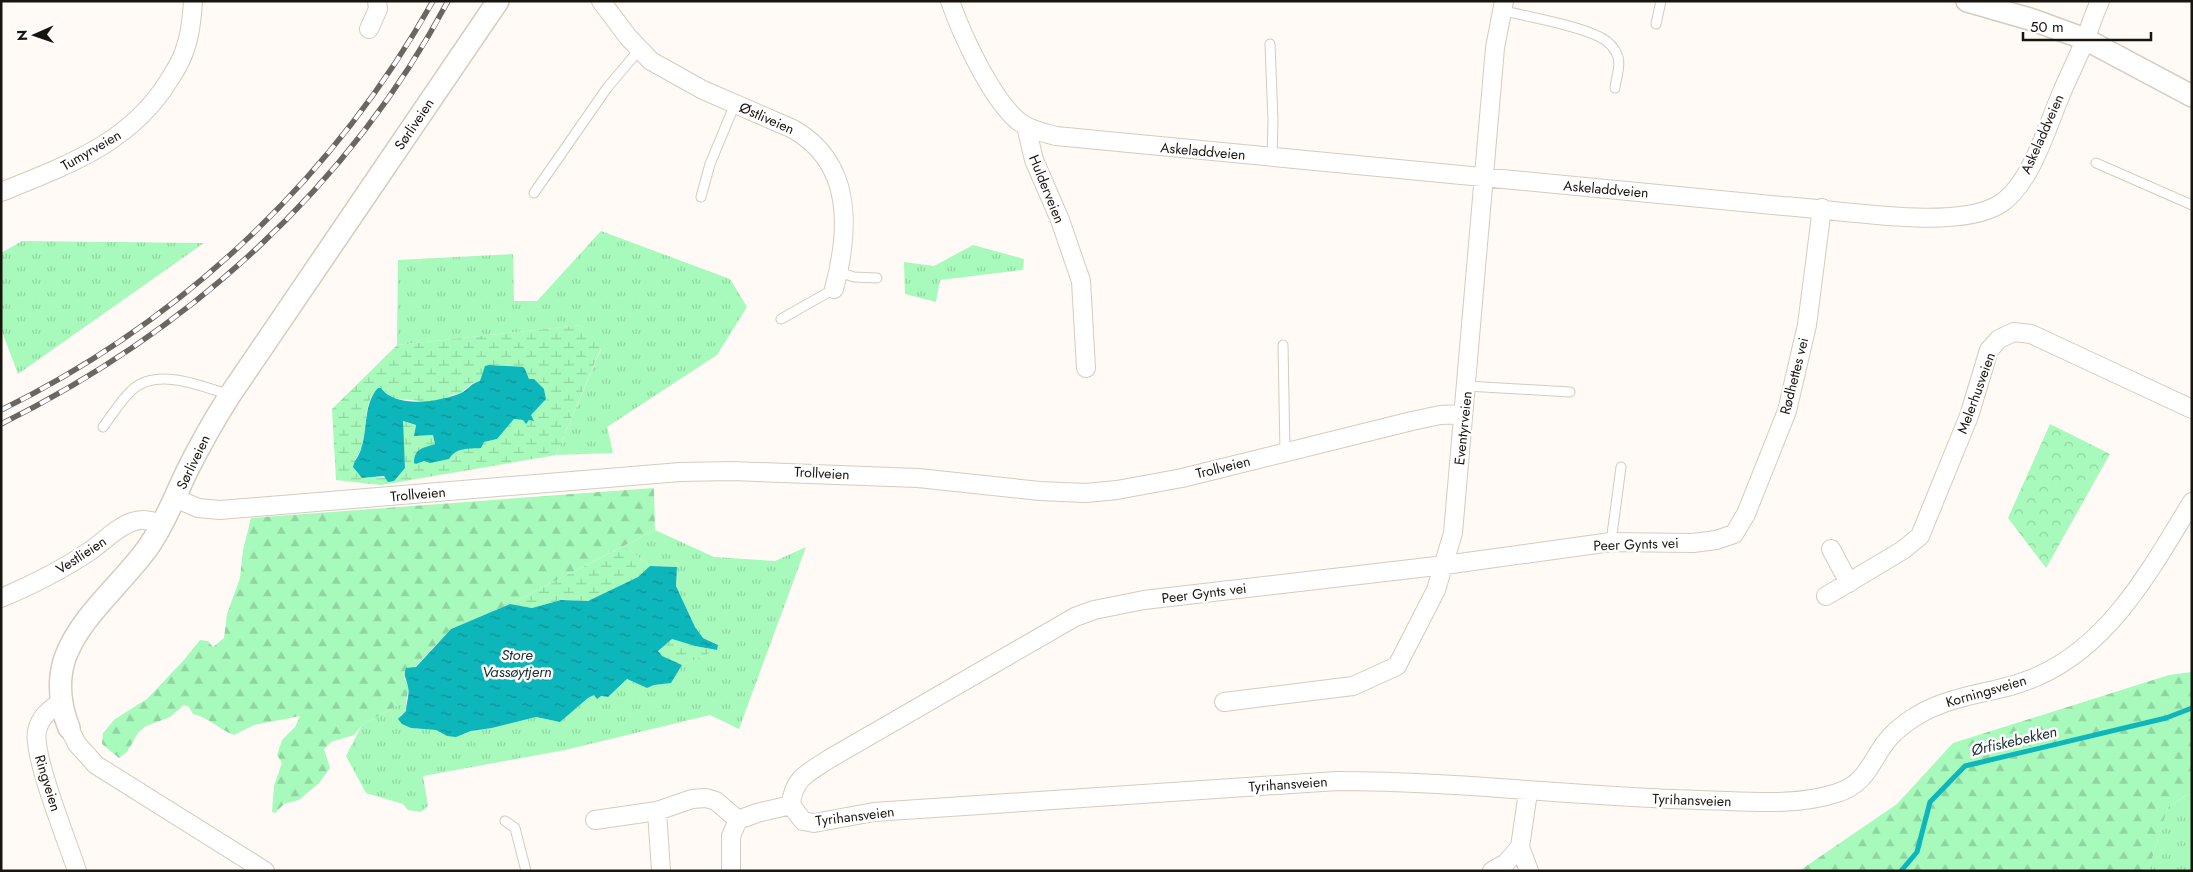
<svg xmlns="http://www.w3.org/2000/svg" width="2193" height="872" viewBox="0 0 2193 872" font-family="Jost,sans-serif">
<defs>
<pattern id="grass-tufts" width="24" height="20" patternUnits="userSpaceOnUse" patternTransform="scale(1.25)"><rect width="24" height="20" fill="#a7f9bc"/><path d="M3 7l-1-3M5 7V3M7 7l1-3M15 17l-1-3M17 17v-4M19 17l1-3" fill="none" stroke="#8fd5a0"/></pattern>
<pattern id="forest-firs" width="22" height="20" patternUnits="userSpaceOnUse" patternTransform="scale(1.25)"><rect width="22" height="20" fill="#a7f9bc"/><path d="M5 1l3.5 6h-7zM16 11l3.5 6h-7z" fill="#8fd5a0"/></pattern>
<pattern id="wetland-marsh" width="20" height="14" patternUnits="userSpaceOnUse" patternTransform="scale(1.25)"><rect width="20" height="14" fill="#a7f9bc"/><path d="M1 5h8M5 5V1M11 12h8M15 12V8" fill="none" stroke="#8fd5a0"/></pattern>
<pattern id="park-crowns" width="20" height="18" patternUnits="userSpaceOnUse" patternTransform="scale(1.25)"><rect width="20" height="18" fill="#a7f9bc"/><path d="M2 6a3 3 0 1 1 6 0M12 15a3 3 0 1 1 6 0" fill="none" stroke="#8fd5a0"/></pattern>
<pattern id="water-ripples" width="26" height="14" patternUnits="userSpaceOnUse" patternTransform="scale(1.25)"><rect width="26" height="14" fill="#0db6ba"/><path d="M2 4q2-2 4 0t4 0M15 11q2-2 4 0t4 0" fill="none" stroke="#0c9396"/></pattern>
</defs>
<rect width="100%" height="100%" fill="#fffaf5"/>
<path fill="url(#grass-tufts)" d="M601,231L730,279L747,307L717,355L607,427L613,453L556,455L601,349L581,325L397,345L398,260L513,254L514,301H537Z
M22,241L204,243L18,374L1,329V253Z
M973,245L1024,259L1023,270L940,280L936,302L905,294L904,262L934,266Z
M655,530L714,557L775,561L806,547L739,729L710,715L565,750L423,776L428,806L421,812L408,810L403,804L366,793L346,756L362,725L406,701V711L400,715L411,728L436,730L447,736L465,734L471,731L492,728L536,717L560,722L588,698L594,695L608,697L627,679L647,688L654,685L671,683L682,665L717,650V644L703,638L695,627L676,586L677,567L650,566L624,546Z
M2192,792V871H2148L2168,807Z"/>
<path fill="url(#forest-firs)" d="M654,488L655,530L510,604L451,629L404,678L409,687L406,701L362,725L354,735L331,742L324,749L330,768L319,783L299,800L284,804L275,813L272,812L274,786L282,763L277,755L282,740L295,727L300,716L254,725L234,735C218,729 210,718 193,714L189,707L184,705L170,717L144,727L138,733L127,752L119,758L102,744L103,733L115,719L147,699L183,661L200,640L208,641L213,647L224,638L227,614L240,578L243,550L251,518Z
M2192,672V792L2168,807L2148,871H1792L1802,869L1897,804L1953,743L2169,675Z"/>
<path fill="url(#wetland-marsh)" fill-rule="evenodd" d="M581,325L601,348L556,455L381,485L336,480L332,409L397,345ZM495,365L525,369L529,379L544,389L546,399L523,420L514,419L497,439L484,442L473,448L467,447L453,453L449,459L424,461L416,464L430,446L435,444L433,435L414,436L416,425L402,421L405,468L396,477L362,478L355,459C370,441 361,414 372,396C374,393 378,390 381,388L392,398L429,402L440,401L451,395L461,393L472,383L481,381Z
M624,546L650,566L638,577L588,601L561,600L532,608L510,604Z
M672,639L695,646L717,650L682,665L661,656L658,651Z"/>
<path fill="url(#park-crowns)" d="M2050,424L2110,454L2046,568L2008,518Z"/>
<path fill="url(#water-ripples)" d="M489,365L523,367L525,369L529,379H534L544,389L546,399L531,415L534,421L529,420L526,424L523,420L514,419L497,439L484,442L481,448C468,449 457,447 449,459L430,463L424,461L416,464L414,463C414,448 424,448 435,444L433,435L414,436L416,425L403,421L405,468L394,481L388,482L384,476L362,478L353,467C355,459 359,456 361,449C368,430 363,404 378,388H381C396,409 440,402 461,393C469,389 471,383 480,381L485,366Z
M650,566L677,567L676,586L695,627L703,638L718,645L717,650L695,646L672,639L658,651L662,656L682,665L671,683L654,685L647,688L627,679L608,697L601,696L597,699L594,695L588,698L560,722L536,717L492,728L471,731L456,737L447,736L436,730L411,728L402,724L398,719L406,711C406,703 410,694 408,687C407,679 403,677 406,668L416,667L451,629L510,604L532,608L561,600L588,601L638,577Z"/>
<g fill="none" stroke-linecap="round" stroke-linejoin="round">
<path stroke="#0db6ba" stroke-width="5" d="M1901,871L1917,852L1930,802L1965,766L2166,718L2192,708"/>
<g stroke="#d6cbbe" stroke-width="11">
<path id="service" d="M1502,10C1531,18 1573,24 1600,37C1608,41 1615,48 1618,57C1621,66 1616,78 1615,88
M1656,24L1661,1
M1270,44L1273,121L1272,157
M2096,163L2192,205
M534,193L607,88L639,50
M701,197L710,164L735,104
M839,272L854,277L877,278
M781,319L834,289
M1283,345L1285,452
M1467,386L1570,392
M103,427C112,415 121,400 132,390C157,367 202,386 230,395
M1611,542L1621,467
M505,821L515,828L526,871"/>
</g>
<g stroke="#d6cbbe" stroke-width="20">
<path id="minor" d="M601,1L628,37L651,61L703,90L793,129C853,163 850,229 834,289
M950,1C962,35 990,96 1017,120C1027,129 1042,132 1056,136L1783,206C1837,209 1956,232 2000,204C2030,185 2046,130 2059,99C2067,79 2077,60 2085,40C2090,27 2094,14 2100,1
M369,29L378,9L377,1
M1026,126L1034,160L1060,220L1081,281L1086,368
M1,192C68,165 133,142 171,77C177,68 183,57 186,46C191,32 192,16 193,1
M175,498L198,508L220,510L680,472L732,471L918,478L1040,491L1086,493L1117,490L1182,478L1412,421L1440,415L1463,414
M1831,549L1849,583
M1826,596L1903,550L1920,536L1969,416L1989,350L1999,339L2014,332L2031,334L2192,409
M1,598C32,585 62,570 90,551C103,542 117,527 132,522C143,518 152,520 161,525
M61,702C50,709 40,717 37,731C32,755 68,843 77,871
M1224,702L1353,686L1397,666L1436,590L1453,533L1495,48L1504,1
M69,728L77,744L96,765L265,871
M791,805L803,821L814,823L874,812L1337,781C1458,781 1579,797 1700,800C1745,801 1794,807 1837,793C1869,783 1871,758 1890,737C1902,724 1922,711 1939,705C1971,692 2006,691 2038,676C2111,644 2152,567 2192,502
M791,805C793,778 808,773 829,759L1075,617L1094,610L1144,600L1445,565L1611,542L1693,543L1716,540L1734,534L1746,514L1787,411L1807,325L1822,208
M657,811L661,871
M595,820L657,811L692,799L706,798L716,801L738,820
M1520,847L1529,871
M731,871V836L738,820L757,813L791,805
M1492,871L1506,863L1520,847L1528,792"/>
</g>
<g stroke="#d6cbbe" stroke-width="24">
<path id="tertiary" d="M1967,1L2033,20L2085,39L2192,96
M69,728C60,705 57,682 65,658C80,616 124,582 149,546C165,523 175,496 187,471C200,445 214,420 230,395L498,1"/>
</g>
<use href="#service" stroke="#fff" stroke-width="9"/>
<use href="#minor" stroke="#fff" stroke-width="18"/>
<use href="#tertiary" stroke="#fff" stroke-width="21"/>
<g stroke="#6a6661" stroke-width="5.5">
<path id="rail" d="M1,410C183,321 334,177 433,1
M1,424C189,331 349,187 448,1"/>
</g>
<use href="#rail" stroke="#fff" stroke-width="4" stroke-dasharray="11" stroke-linecap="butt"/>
</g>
<g text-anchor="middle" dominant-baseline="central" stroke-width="5" stroke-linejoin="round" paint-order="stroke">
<g font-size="14" fill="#18140f" stroke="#fff">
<text transform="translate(767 118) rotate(24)">Østliveien</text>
<text transform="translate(414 124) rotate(-56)">Sørliveien</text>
<text transform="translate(2042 134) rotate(-66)">Askeladdveien</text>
<text transform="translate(91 150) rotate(-30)">Tumyrveien</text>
<text transform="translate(1203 151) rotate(5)">Askeladdveien</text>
<text transform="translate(1047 189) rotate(68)">Hulderveien</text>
<text transform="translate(1606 189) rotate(5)">Askeladdveien</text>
<text transform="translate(1794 376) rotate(-76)">Rødhettes vei</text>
<text transform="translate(1976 393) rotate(-70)">Melerhusveien</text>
<text transform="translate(1463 428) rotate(-84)">Eventyrveien</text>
<text transform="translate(193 462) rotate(-64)">Sørliveien</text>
<text transform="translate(1223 467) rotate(-14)">Trollveien</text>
<text transform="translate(822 473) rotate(3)">Trollveien</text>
<text transform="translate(418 494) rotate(-5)">Trollveien</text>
<text transform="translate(1636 544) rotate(-2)">Peer Gynts vei</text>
<text transform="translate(81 555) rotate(-33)">Vestlieien</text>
<text transform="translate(1204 593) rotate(-7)">Peer Gynts vei</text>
<text transform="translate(1986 691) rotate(-16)">Korningsveien</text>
<text transform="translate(48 783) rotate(73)">Ringveien</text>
<text transform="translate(1288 784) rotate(-4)">Tyrihansveien</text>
<text transform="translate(1692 800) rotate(2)">Tyrihansveien</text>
<text transform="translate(855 816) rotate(-7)">Tyrihansveien</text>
</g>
<g font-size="15" font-style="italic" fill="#172f2f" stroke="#fff">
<text x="517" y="655">Store<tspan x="517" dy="17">Vassøytjern</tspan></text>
<text transform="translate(2014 741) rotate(-13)">Ørfiskebekken</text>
</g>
</g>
<rect width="2193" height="872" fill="none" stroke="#18140f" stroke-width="5"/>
<g transform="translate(35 35) rotate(268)" stroke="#ffffff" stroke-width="4" paint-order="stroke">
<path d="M0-4L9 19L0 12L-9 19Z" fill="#18140f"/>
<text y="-8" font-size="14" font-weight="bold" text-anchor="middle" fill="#18140f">N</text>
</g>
<path d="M2023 32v8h128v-8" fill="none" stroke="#18140f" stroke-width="2.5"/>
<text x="2030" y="32" font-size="15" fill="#18140f" stroke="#ffffff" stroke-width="4" paint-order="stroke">50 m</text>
</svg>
